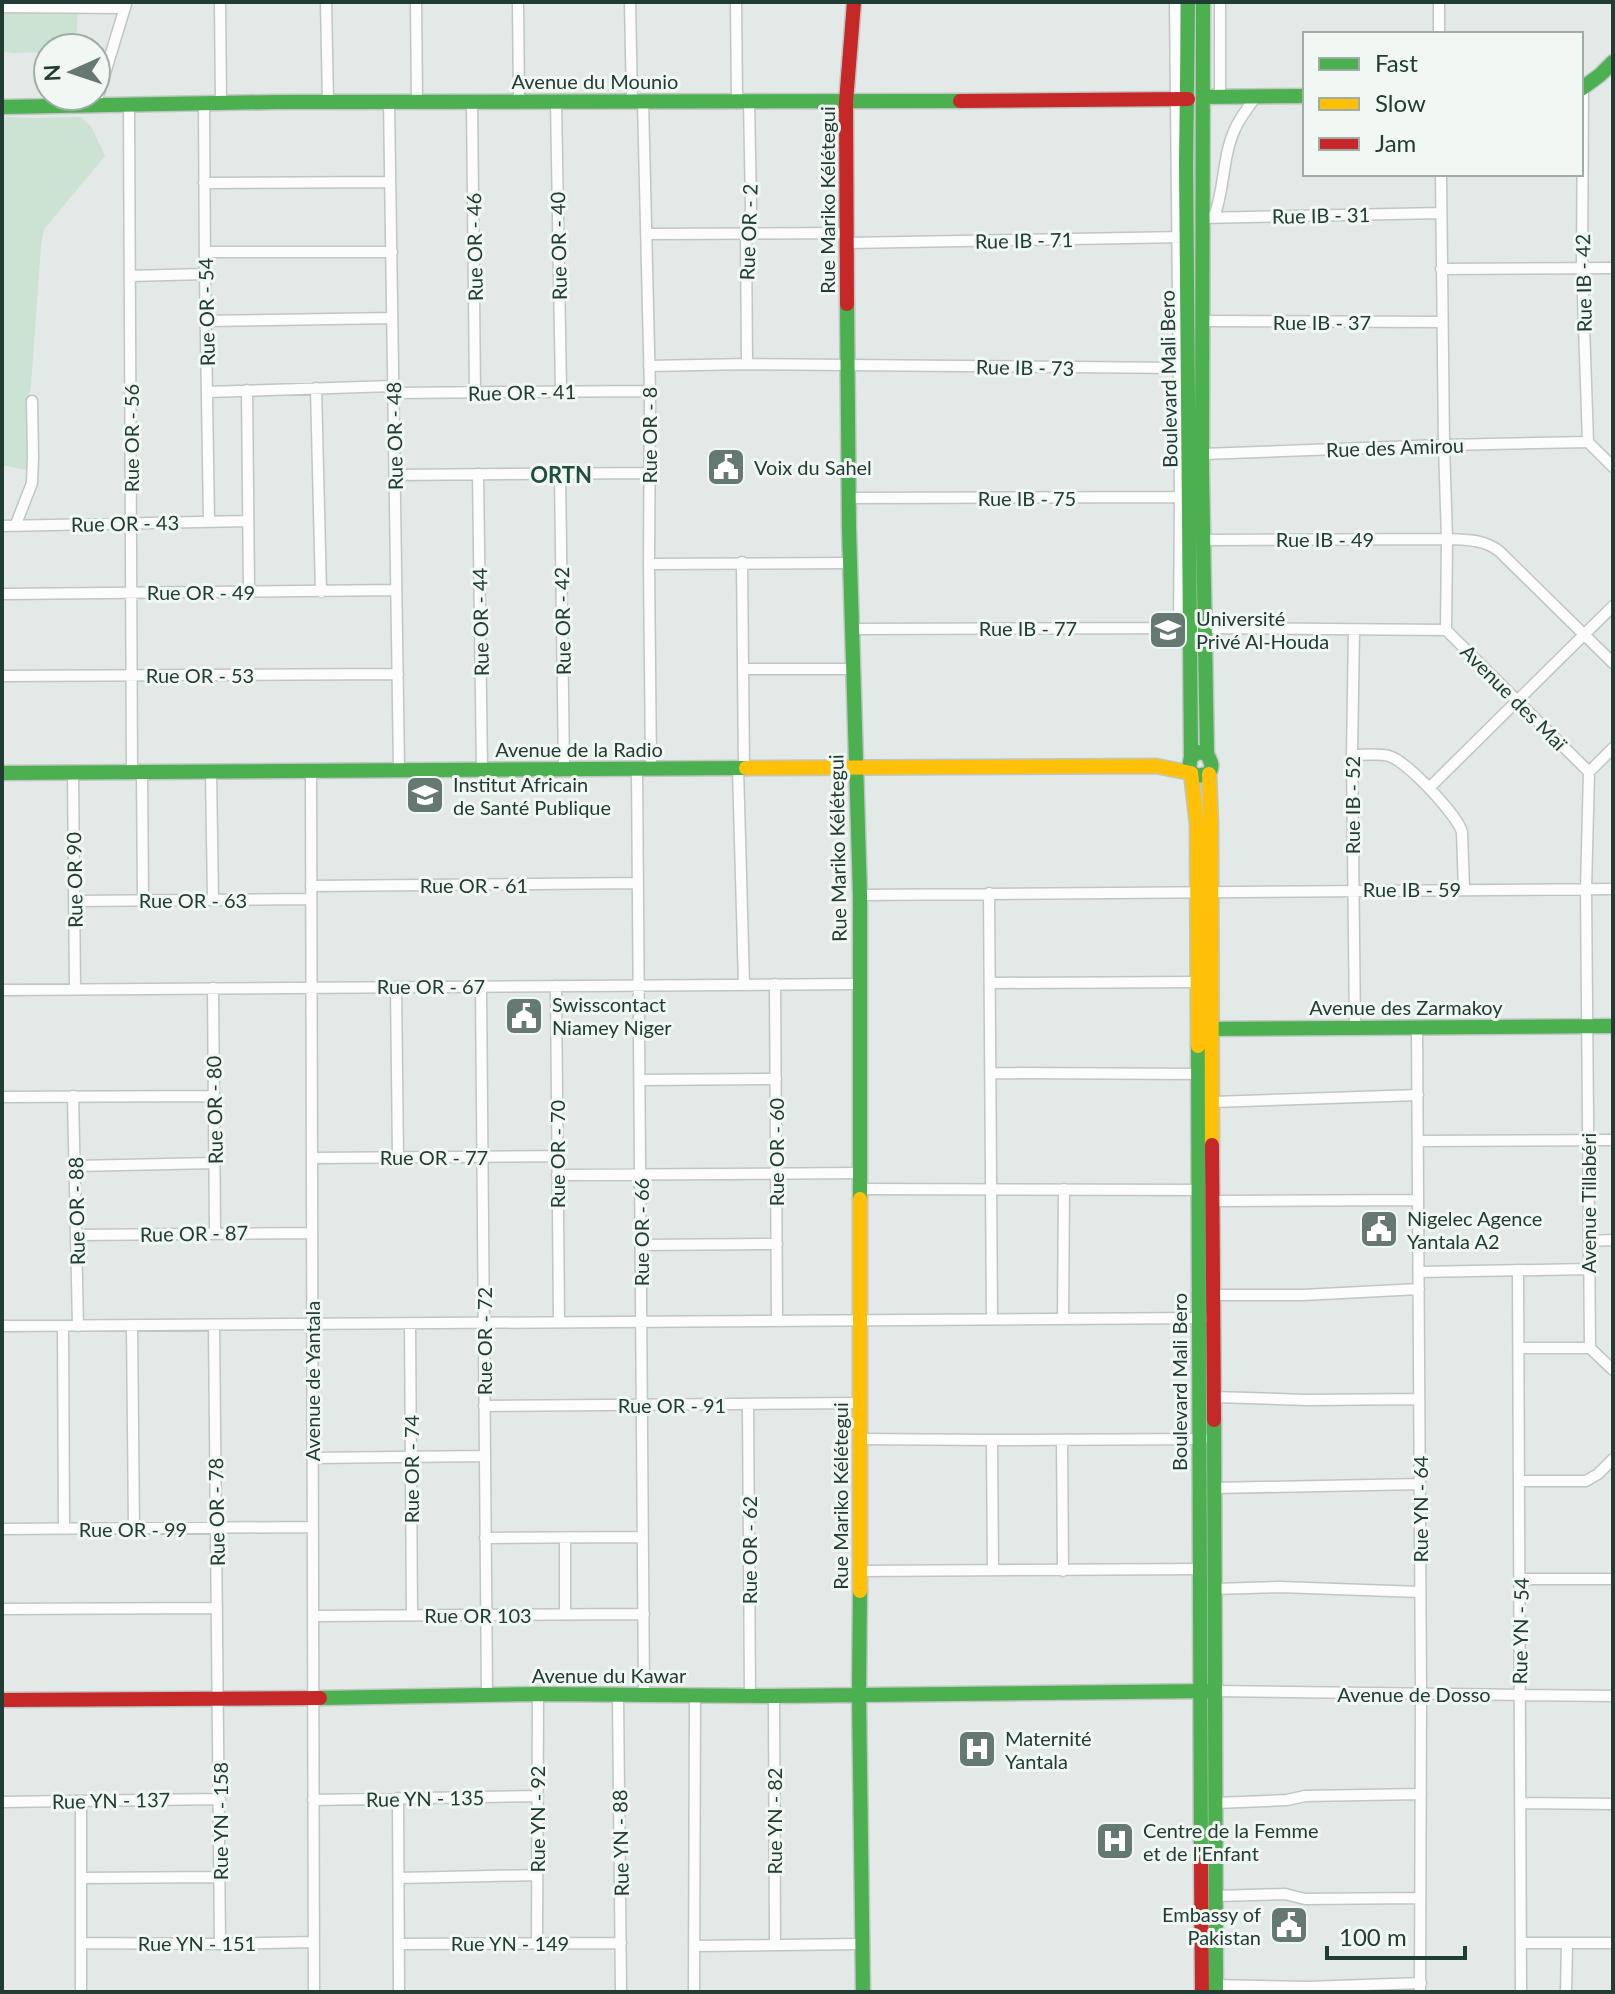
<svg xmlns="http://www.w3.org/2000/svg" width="1615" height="1994" viewBox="0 0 1615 1994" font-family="Lato,sans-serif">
<rect width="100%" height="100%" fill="#e3e9e6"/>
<path fill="#cce2d2" d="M2,2H66L78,13L75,48H48V52L13,53L2,51Z
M2,117L34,118L80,117L91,126L105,156L44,229L41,246L31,386L27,405L26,470L2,465Z"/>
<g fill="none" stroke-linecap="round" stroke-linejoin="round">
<g stroke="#c0c6c3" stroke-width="13">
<path id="street" d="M220,2L221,103
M326,2L328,102
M416,2L417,101
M518,2L519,101
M630,2L632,101
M736,2L737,101
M1175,2L1180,497L1179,628
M1220,2V96
M1439,2V34
M2,7L125,8
M1583,88L1582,268L1588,442L1613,467
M472,101L475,392
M556,101L561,391
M643,101L650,391L649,564L651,769
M389,102L399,770
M204,103L205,274L209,521
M129,105L132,771
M95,106L126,4
M1441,174L1444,445L1447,539L1446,630L1589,772L1586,889L1590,1348L1613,1370
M204,183L390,182
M1214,217C1225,188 1222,157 1235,129C1240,117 1249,107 1256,96
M1201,218L1441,213
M646,234L847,233
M847,243L1183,237
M205,252H392
M1441,269L1613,268
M130,276L205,274
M205,321L392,318
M1202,321L1442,322
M747,364L746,232L750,219L751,207L749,101
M649,366L747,364L1183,368
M316,388L321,592
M247,390L249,592
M207,392L393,386
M394,393L650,391
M1203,454L1444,445L1588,442
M478,474L482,770
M560,474L564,769
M395,475L650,473
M849,498L1183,497
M16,524L32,483L33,457L32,401
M2,526L248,521
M1204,540L1447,539C1466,540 1483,539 1499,551L1613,663
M742,562L744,768
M649,564L850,563
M5,594L396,590
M1200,628L1446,630
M852,629L1184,628
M1354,630L1352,755L1355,1027
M743,669H853
M2,676L398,674
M1352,755C1364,755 1378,753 1389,756C1407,761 1457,815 1462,832L1464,889
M738,768L744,984
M637,769L644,1694
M142,771L143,901
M211,771L213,900
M311,771L314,1992
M73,772L75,989
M1589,772L1613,748
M1429,788L1613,606
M311,886L638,883
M989,893L992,1319
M860,895L1613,889
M74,901L311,899
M990,983L1200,982
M775,984L777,1321
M481,986L487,1696
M556,986L559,1322
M396,987L398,1157
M213,988L215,1233
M2,990L859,984
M1417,1026L1421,1694L1420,1992
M991,1073L1201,1074
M640,1080L776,1079
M73,1096L78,1326
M2,1097L214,1096
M1213,1102L1418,1095
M1418,1141L1613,1140
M312,1158L557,1156
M75,1166L214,1163
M557,1175L859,1173
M859,1189L1205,1190
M1214,1201L1418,1200
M76,1235L312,1233
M1589,1241L1613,1240
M641,1245L777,1244
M1518,1270L1521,1992
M1419,1272L1589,1269
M1214,1295H1303L1419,1289
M1063,1319L1064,1189
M410,1323L412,1615
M132,1325L134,1529
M214,1325L220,1944
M2,1326L1204,1318
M63,1326L64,1529
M1519,1348H1590
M1214,1397L1307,1400L1419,1399
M748,1404L750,1696
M484,1406L860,1403
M860,1439L992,1440L1204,1439
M992,1440L993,1570
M1062,1440L1063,1571
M312,1458L485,1456
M1520,1481H1586L1598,1474L1613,1459
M1214,1488L1420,1484
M2,1529L313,1527
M485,1538L643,1537
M565,1538V1614
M860,1571L1202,1569
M1521,1579H1613
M1214,1589L1280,1587L1420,1592
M2,1609L217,1608
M313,1616L644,1614
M1215,1691L1613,1696
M618,1695L621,1992
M774,1696L775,1945
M398,1798L399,1992
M313,1800L538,1796
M81,1801V1992
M2,1802L220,1799
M1216,1803L1287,1800L1305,1796L1421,1794
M1520,1803L1613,1804
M81,1878L220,1877
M399,1878L537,1875
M1216,1896L1285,1894L1305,1899L1419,1898
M81,1943L220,1944L314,1942
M537,1943L538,1694
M1522,1943H1613
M399,1944L621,1943
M694,1946L862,1944
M1211,1985L1307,1987L1421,1983
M694,1992L695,1695
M1566,1992L1567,1943"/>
</g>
<g stroke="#bfc6c3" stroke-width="17">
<path id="fast" d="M1188,2L1186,164L1191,757C1189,766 1188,771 1196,776L1208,774C1214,767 1211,762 1207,754L1198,752L1191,757
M1203,2L1202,472L1207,754
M1581,89L1600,75L1613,62
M1203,97L1305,96
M2,107L276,102L960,101
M847,304L849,528L860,895V1199
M2,773L746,768
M1201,1029L1613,1026
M1198,1046L1201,1864
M1214,1420L1216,1992
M860,1591L859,1694L863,1992
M320,1698L538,1694L774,1696L1209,1691"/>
</g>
<g stroke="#bfc6c3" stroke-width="17">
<path id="slow" d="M746,768L1156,766L1191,773
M1191,773L1197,824L1198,1046
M1209,774L1211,824L1212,1145
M860,1591V1199"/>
</g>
<g stroke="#bfc6c3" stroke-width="17">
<path id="jam" d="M960,101L1188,99
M847,304L846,102L854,2
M1212,1145L1214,1420
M2,1700L320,1698
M1201,1864L1202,1992"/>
</g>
<use href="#street" stroke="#fbfcfb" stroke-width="10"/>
<use href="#fast" stroke="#4caf50" stroke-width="14"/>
<use href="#slow" stroke="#ffc107" stroke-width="14"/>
<use href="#jam" stroke="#c62828" stroke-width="14"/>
</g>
<defs>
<g id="civic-square" transform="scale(2)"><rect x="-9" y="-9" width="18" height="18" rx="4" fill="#657972" stroke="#f1f8f4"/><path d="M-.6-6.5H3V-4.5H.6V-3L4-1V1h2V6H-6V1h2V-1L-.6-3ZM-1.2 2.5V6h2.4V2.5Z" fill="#fff"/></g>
<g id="university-square" transform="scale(2)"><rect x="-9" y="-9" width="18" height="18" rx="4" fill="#657972" stroke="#f1f8f4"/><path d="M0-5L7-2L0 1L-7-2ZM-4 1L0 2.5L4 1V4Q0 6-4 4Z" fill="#fff"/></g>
<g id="hospital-square" transform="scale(2)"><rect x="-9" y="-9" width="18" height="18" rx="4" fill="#657972" stroke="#f1f8f4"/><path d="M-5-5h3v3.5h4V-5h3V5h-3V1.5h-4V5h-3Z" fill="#fff"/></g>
</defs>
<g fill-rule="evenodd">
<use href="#civic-square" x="726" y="467"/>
<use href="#university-square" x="1168" y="630"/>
<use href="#university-square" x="425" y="795"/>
<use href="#civic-square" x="524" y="1016"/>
<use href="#civic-square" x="1379" y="1229"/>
<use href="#hospital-square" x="977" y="1749"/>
<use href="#hospital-square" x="1115" y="1841"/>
<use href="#civic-square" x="1289" y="1925"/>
</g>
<g text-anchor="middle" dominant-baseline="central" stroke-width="6" stroke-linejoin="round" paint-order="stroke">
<g font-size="20" fill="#213c33" stroke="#f1f8f4">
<text x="595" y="81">Avenue du Mounio</text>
<text transform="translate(827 200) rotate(-90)">Rue Mariko Kélétegui</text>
<text transform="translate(1321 215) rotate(-1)">Rue IB - 31</text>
<text transform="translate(748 232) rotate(-88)">Rue OR - 2</text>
<text transform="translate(1024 240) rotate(-1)">Rue IB - 71</text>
<text transform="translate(558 246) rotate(-91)">Rue OR - 40</text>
<text transform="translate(474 247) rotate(-91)">Rue OR - 46</text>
<text transform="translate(1583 283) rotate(-91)">Rue IB - 42</text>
<text transform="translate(206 312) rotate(-91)">Rue OR - 54</text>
<text x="1322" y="322">Rue IB - 37</text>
<text transform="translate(1025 367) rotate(1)">Rue IB - 73</text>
<text transform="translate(1168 379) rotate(-91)">Boulevard Mali Bero</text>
<text transform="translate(522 392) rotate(-1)">Rue OR - 41</text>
<text transform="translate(649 435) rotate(-90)">Rue OR - 8</text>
<text transform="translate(394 436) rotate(-91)">Rue OR - 48</text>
<text transform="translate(131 438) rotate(-90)">Rue OR - 56</text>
<text transform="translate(1395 447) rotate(-2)">Rue des Amirou</text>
<text x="1027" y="498">Rue IB - 75</text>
<text transform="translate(125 523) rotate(-1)">Rue OR - 43</text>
<text x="1325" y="539">Rue IB - 49</text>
<text x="201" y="592">Rue OR - 49</text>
<text transform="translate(562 621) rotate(-91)">Rue OR - 42</text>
<text transform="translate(480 622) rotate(-91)">Rue OR - 44</text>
<text x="1028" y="628">Rue IB - 77</text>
<text x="200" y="675">Rue OR - 53</text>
<text transform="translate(1514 697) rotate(45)">Avenue des Maï</text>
<text x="579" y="749">Avenue de la Radio</text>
<text transform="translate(1352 805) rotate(-90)">Rue IB - 52</text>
<text transform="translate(837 848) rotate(-91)">Rue Mariko Kélétegui</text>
<text transform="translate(74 880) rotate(-91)">Rue OR 90</text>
<text x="474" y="885">Rue OR - 61</text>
<text x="1412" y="889">Rue IB - 59</text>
<text x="193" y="900">Rue OR - 63</text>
<text x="431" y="986">Rue OR - 67</text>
<text x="1406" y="1007">Avenue des Zarmakoy</text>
<text transform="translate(214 1110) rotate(-91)">Rue OR - 80</text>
<text transform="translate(776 1152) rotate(-90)">Rue OR - 60</text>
<text transform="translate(557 1154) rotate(-90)">Rue OR - 70</text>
<text x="434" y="1157">Rue OR - 77</text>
<text transform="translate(1588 1203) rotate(-90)">Avenue Tillabéri</text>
<text transform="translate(76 1211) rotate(-91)">Rue OR - 88</text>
<text transform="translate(641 1232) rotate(-90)">Rue OR - 66</text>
<text transform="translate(194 1233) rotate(-1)">Rue OR - 87</text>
<text transform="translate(484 1341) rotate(-90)">Rue OR - 72</text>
<text transform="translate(312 1381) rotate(-90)">Avenue de Yantala</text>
<text transform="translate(1179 1382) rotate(-90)">Boulevard Mali Bero</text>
<text x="672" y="1405">Rue OR - 91</text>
<text transform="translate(411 1469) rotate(-90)">Rue OR - 74</text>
<text transform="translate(840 1496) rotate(-90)">Rue Mariko Kélétegui</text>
<text transform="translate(1420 1509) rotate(-90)">Rue YN - 64</text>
<text transform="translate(216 1512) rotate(-91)">Rue OR - 78</text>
<text x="133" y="1529">Rue OR - 99</text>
<text transform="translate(749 1550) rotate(-90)">Rue OR - 62</text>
<text x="478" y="1615">Rue OR 103</text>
<text transform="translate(1520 1631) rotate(-89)">Rue YN - 54</text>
<text x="609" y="1675">Avenue du Kawar</text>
<text x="1414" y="1694">Avenue de Dosso</text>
<text transform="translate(425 1798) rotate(-1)">Rue YN - 135</text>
<text transform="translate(111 1800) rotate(-1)">Rue YN - 137</text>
<text transform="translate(537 1819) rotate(-90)">Rue YN - 92</text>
<text transform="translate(220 1821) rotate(-90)">Rue YN - 158</text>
<text transform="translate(774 1821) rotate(-90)">Rue YN - 82</text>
<text transform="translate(620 1843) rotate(-91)">Rue YN - 88</text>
<text x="197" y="1943">Rue YN - 151</text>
<text x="510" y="1943">Rue YN - 149</text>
</g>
<g font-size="20" fill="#213c33" stroke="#f1f8f4" text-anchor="start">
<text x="754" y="467">Voix du Sahel</text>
<text x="1196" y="618">Université<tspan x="1196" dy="23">Privé Al-Houda</tspan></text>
<text x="453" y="784">Institut Africain<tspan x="453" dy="23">de Santé Publique</tspan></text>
<text x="552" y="1004">Swisscontact<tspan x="552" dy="23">Niamey Niger</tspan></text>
<text x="1407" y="1218">Nigelec Agence<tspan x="1407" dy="23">Yantala A2</tspan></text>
<text x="1005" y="1738">Maternité<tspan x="1005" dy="23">Yantala</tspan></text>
<text x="1143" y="1830">Centre de la Femme<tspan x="1143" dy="23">et de l'Enfant</tspan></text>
<text x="1261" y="1914" text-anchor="end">Embassy of<tspan x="1261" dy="23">Pakistan</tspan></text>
</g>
<g font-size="22" font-weight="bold" fill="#1e4e3f" stroke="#f1f8f4">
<text x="561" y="474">ORTN</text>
</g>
</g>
<rect width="1615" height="1994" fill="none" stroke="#213c33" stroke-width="8"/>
<rect x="1303" y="32" width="280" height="144" fill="#f1f8f4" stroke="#9eada7" stroke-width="2"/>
<rect x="1319" y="58" width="40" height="12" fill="#4caf50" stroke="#9eada7" stroke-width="2"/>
<text x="1375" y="72" font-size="24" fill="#213c33">Fast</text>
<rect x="1319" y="98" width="40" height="12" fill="#ffc107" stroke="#9eada7" stroke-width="2"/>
<text x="1375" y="112" font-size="24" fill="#213c33">Slow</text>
<rect x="1319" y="138" width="40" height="12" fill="#c62828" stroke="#9eada7" stroke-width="2"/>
<text x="1375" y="152" font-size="24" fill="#213c33">Jam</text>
<g transform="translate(72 72) rotate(267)"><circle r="38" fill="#f1f8f4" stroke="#9eada7" stroke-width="2"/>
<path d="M0-6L14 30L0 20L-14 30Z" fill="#657972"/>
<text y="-12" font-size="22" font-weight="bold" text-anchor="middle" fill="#213c33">N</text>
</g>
<path d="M1327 1946v12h138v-12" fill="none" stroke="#213c33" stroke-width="4"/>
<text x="1339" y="1946" font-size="24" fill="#213c33" stroke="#f1f8f4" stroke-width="6" paint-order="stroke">100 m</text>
</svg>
